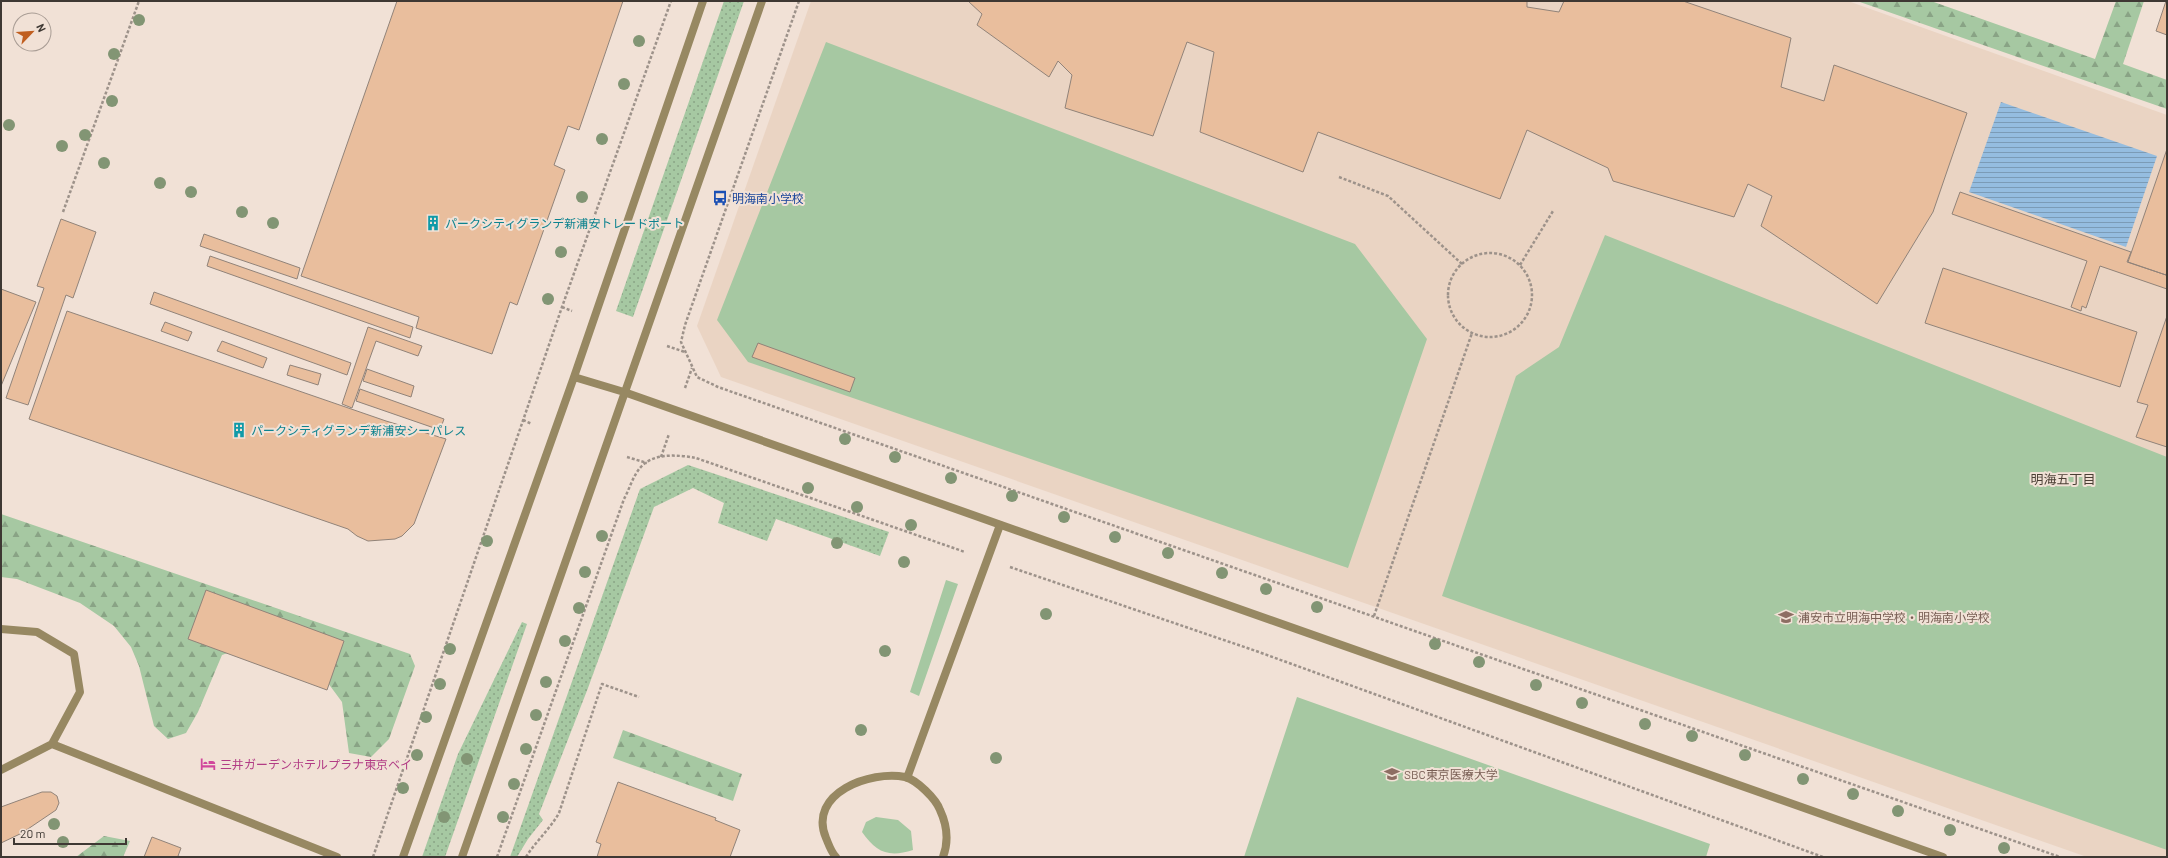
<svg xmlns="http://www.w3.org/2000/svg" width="2168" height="858" viewBox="0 0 2168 858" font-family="Barlow,'Noto Sans JP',sans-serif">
<defs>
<pattern id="grass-dots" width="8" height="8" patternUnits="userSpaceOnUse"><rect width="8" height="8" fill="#a6c8a2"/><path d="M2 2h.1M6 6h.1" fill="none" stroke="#89a385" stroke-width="1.8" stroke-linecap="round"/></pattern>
<pattern id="forest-firs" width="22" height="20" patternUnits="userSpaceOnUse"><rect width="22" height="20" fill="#a6c8a2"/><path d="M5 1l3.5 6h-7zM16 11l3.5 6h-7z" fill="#89a385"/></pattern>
<pattern id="water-rules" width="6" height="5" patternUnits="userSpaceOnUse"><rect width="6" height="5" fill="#95bde0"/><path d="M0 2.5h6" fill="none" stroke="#7b9bb6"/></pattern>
</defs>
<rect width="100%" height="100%" fill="#f1e1d6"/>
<path fill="#ead4c3" d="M811,1H1848L2167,115V857H2087L721,377L697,326Z"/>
<path fill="url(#grass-dots)" d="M724,1H744L633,317L616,311Z
M688,465L889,532L880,556L776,519L767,541L718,523L724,503L693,488L654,507L588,688L539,814L543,820L528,839L517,857H510L640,489Z
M522,622L527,624L445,857H422L458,754Z"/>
<path fill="url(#forest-firs)" d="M1857,1H1931L2095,59L2116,1H2144L2123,64L2167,80V109Z
M1,514L410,654L415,666L389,739L371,757L349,753L342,702L325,679L242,648L222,655L198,712L186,733L168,739L154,726L139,666L131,647L114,626L80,603L17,579L1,577Z
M623,730L742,774L733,801L613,758Z
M104,836L130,841L123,857H76Z"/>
<path fill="#a6c8a2" d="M826,42L1355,244L1427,339L1348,568L748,362L717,320Z
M1605,235L2167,457V850L1442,596L1516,376L1559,347Z
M946,580L958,584L919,696L910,692Z
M1297,697L1710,844L1706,857H1244Z
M876,817L898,820L911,831L913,850C888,858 876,852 862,832L866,822Z"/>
<path fill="url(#water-rules)" d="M2001,102L2157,156L2126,247L1969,192Z"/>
<path fill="#e9be9d" stroke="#918379" d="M397,1H623L579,130L568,126L554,165L565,170L517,305L510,302L492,354L416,328L419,317L301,276Z
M968,1H1527V7L1559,12L1564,1H1683L1791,38L1781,87L1824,101L1834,65L1967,113L1933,212L1877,304L1761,226L1772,196L1748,184L1734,217L1613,181L1608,168L1527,130L1500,199L1318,132L1303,172L1200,132L1214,52L1187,42L1153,136L1065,108L1072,75L1058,61L1049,77L977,25L982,14Z
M2166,1H2167V35L2156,31Z
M2167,149V271L2166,275L2128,262Z
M1960,192L2131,252L2127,262L2166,275L2167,272V289L2100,266L2086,308L2082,306L2081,311L2071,307L2087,261L1952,214Z
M61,219L96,232L73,298L66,295L28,405L6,398L44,288L37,286Z
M204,234L300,268L297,279L200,246Z
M210,256L413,327L410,338L207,266Z
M1943,268L2137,332L2120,387L1925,323Z
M1,289L36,302L1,386Z
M154,292L351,363L347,375L150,304Z
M67,311L386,421L446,439L414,524L402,536L395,539L368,541L357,536L348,529L29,419Z
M2167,316V447L2136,437L2148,405L2137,402Z
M165,322L192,332L188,341L161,331Z
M368,327L422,346L418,356L376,341L352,408L342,404Z
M222,341L267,358L263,368L217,351Z
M758,343L855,378L850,392L752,357Z
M290,365L321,374L318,385L287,375Z
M367,369L414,386L411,397L363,381Z
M360,389L444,419L440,430L356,401Z
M206,590L344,641L327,690L188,639Z
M618,782L716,818L715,820L740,830L730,857H597L601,844L596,842Z
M42,792H51L57,796L59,803L56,810L22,833L1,843V807Z
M152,837L181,848L178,856L182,857H144Z"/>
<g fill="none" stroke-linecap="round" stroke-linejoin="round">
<path stroke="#9d928a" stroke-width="2.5" stroke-dasharray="3 2" stroke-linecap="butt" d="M799,1L685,325L681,342L697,377L718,387L2060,857
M1339,177L1388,196L1462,264
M63,212L139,1
M1448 295a42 42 0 1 1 84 0a42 42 0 1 1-84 0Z
M1520,265L1553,211
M562,307L572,311
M667,346L685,352
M685,388L692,368
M523,420L532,424
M627,457L647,463
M661,457L669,434
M1010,567L1256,651L1823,857
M1374,616L1472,333
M373,857L562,307L671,1
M497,857L624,499C629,490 633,476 640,468C653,452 679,455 696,458L965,552
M526,857C536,841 550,829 559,813L602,684L639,697"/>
<path stroke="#978862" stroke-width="8" d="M1,629L37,632L74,654L80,692L52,744L1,770
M52,744L337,857
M907,778L1000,525
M836,857C831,852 829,845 826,838C807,793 871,770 905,777C917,780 936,799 940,810C947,825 949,841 943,857"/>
<path stroke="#978862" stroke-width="8" d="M574,377L624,392L1943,857
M403,857L574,377L703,1
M462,857L762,1"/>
</g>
<g fill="#829574">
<circle cx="139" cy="20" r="6"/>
<circle cx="639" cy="41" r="6"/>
<circle cx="114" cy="54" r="6"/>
<circle cx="624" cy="84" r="6"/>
<circle cx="112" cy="101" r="6"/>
<circle cx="9" cy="125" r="6"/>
<circle cx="85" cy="135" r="6"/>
<circle cx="602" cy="139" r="6"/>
<circle cx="62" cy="146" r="6"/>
<circle cx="104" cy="163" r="6"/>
<circle cx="160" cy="183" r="6"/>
<circle cx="191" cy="192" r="6"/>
<circle cx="582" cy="197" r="6"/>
<circle cx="242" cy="212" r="6"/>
<circle cx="273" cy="223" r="6"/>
<circle cx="561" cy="252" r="6"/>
<circle cx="548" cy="299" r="6"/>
<circle cx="845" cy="439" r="6"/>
<circle cx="895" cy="457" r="6"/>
<circle cx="951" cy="478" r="6"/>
<circle cx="808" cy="488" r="6"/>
<circle cx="1012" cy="496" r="6"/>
<circle cx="857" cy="507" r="6"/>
<circle cx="1064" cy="517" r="6"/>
<circle cx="911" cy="525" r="6"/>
<circle cx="602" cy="536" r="6"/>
<circle cx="1115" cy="537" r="6"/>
<circle cx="487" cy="541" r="6"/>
<circle cx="837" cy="543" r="6"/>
<circle cx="1168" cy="553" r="6"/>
<circle cx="904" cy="562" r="6"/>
<circle cx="585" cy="572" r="6"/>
<circle cx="1222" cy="573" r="6"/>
<circle cx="1266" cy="589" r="6"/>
<circle cx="1317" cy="607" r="6"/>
<circle cx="579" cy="608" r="6"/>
<circle cx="1046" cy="614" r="6"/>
<circle cx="565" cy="641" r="6"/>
<circle cx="1435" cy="644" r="6"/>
<circle cx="450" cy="649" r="6"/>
<circle cx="885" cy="651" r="6"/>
<circle cx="1479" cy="662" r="6"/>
<circle cx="546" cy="682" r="6"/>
<circle cx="440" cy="684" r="6"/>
<circle cx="1536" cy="685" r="6"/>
<circle cx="1582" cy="703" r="6"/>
<circle cx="536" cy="715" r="6"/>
<circle cx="426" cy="717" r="6"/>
<circle cx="1645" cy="724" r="6"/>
<circle cx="861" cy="730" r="6"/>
<circle cx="1692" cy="736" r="6"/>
<circle cx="526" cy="749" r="6"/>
<circle cx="417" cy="755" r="6"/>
<circle cx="1745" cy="755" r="6"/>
<circle cx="996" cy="758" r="6"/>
<circle cx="467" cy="759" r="6"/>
<circle cx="1803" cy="779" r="6"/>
<circle cx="514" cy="784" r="6"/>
<circle cx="403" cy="788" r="6"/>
<circle cx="1853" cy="794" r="6"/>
<circle cx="1898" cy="811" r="6"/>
<circle cx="444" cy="817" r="6"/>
<circle cx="503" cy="817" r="6"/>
<circle cx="54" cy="824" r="6"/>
<circle cx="1950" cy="830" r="6"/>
<circle cx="63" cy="842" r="6"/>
<circle cx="2004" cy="848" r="6"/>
</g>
<defs>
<g id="bus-bare" transform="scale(1.2)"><path d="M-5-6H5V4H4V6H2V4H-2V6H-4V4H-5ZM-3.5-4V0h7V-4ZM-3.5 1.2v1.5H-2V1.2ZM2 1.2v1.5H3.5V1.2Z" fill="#1a4fb4" stroke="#f1e1d6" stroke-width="2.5" paint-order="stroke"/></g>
<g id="building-bare" transform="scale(1.2)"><path d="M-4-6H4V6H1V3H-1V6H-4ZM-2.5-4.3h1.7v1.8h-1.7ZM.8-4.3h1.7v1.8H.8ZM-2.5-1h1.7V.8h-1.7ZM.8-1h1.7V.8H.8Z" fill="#0f9aa8" stroke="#f1e1d6" stroke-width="2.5" paint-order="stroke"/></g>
<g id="school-bare" transform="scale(1.2)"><path d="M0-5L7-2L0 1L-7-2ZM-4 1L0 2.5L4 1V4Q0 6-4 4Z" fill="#8d6e63" stroke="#f1e1d6" stroke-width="2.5" paint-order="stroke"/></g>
<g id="hotel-bare" transform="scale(1.2)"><path d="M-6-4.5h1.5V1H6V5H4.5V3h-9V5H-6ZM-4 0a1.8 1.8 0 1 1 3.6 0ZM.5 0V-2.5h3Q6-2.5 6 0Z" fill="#d1479c" stroke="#f1e1d6" stroke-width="2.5" paint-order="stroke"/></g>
<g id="university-bare" transform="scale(1.2)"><path d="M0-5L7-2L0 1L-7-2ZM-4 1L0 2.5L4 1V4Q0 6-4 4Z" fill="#8d6e63" stroke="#f1e1d6" stroke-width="2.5" paint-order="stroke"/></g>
</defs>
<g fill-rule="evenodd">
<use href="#bus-bare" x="720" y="198"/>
<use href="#building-bare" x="433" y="223"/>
<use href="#building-bare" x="239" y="430"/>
<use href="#school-bare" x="1786" y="617"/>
<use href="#hotel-bare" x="208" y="764"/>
<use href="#university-bare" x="1392" y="774"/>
</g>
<g text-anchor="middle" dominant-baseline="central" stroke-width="4" stroke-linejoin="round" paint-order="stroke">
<g font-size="12" fill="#164399" stroke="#f1e1d6" text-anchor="start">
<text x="732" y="198">明海南小学校</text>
</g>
<g font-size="12" fill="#0d838f" stroke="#f1e1d6" text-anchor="start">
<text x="445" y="223">パークシティグランデ新浦安トレードポート</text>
<text x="251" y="430">パークシティグランデ新浦安シーパレス</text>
</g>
<g font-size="12" fill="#785e54" stroke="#f1e1d6" text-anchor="start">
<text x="1798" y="617">浦安市立明海中学校・明海南小学校</text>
<text x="1404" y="774">SBC東京医療大学</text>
</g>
<g font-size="12" fill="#b23c85" stroke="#f1e1d6" text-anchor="start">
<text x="220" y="764">三井ガーデンホテルプラナ東京ベイ</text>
</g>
<g font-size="13" fill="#4b3f35" stroke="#f1e1d6">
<text x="2063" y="479">明海五丁目</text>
</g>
</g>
<rect width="2168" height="858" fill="none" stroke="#3e3833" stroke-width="4"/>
<g transform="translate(32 32) rotate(65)"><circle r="19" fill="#f1e1d6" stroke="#a99d95"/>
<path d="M0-3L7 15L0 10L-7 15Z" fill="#c05e20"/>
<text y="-6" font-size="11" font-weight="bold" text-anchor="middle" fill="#3e3833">N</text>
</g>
<path d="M14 838v6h112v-6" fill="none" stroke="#3e3833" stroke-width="2"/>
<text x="20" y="838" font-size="12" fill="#3e3833" stroke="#f1e1d6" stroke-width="3" paint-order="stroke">20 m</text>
</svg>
